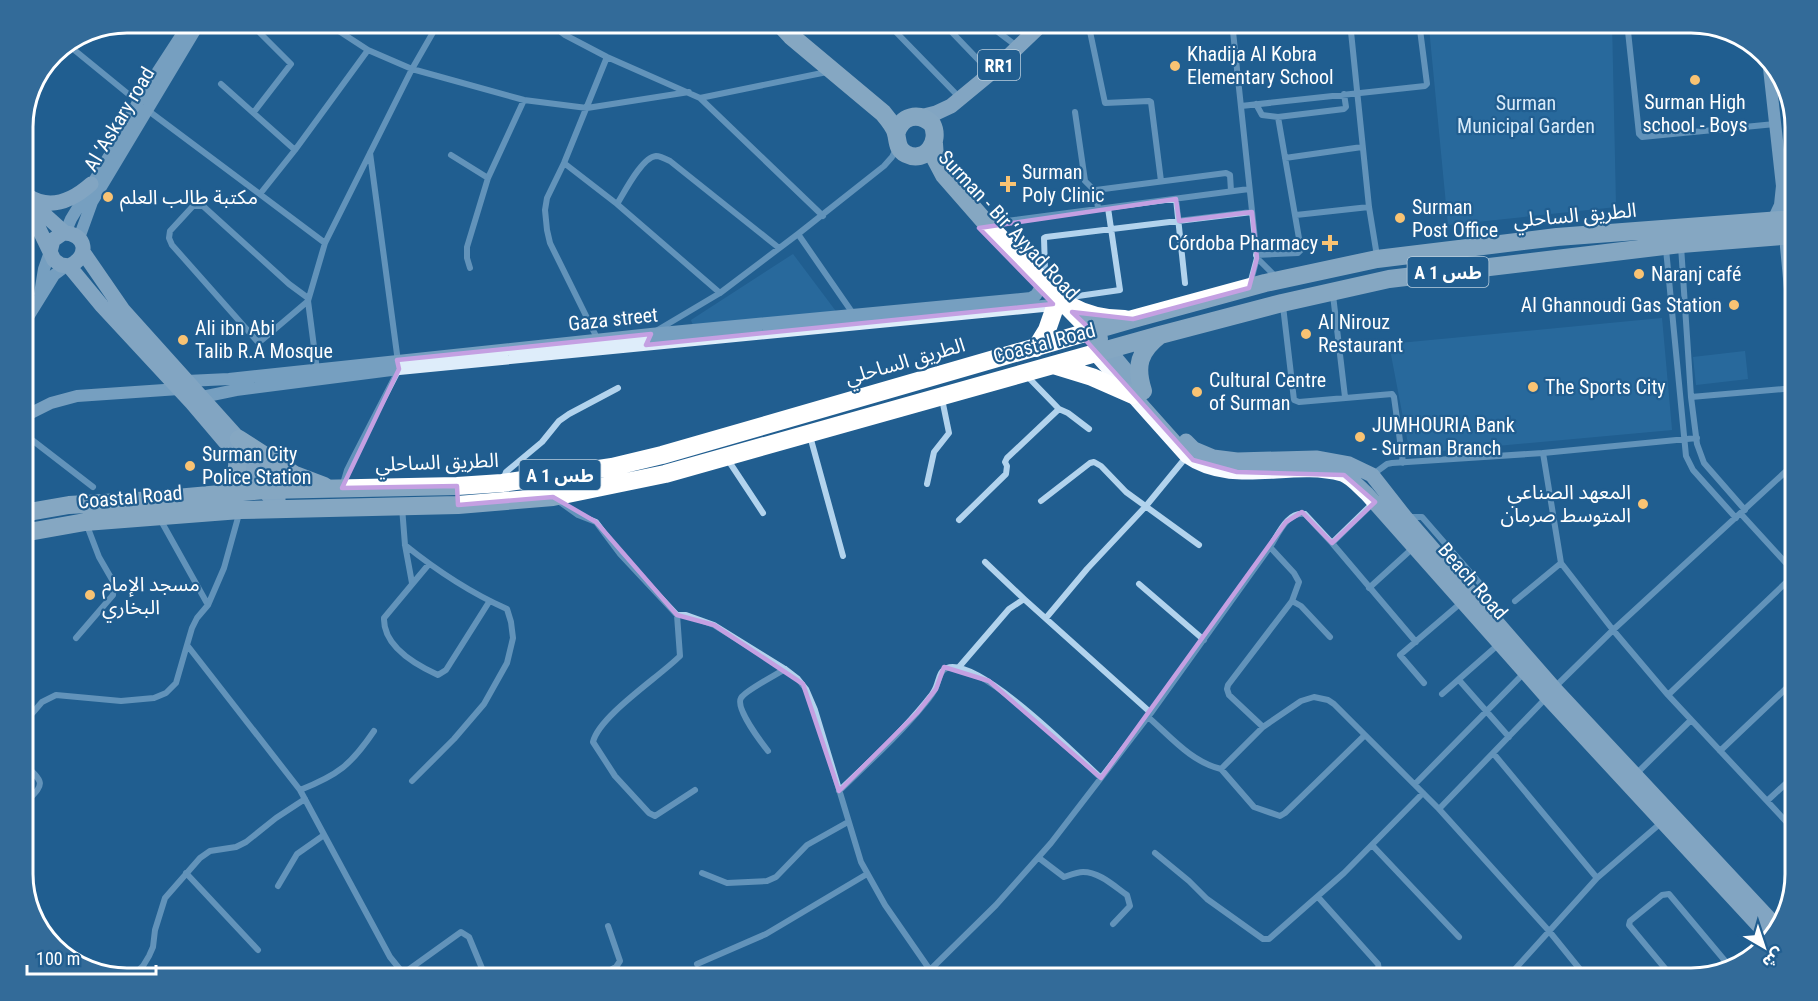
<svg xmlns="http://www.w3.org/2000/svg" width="1818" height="1001" viewBox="0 0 1818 1001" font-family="'Roboto Condensed','Noto Sans Arabic',sans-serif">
<rect width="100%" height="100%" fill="#215e90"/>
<path fill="#3277ac" d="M1480,22L1612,23L1616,207L1448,225L1429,27Z
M793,254L838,314L694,328L691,320Z
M1662,318L1672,430L1410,454L1389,344Z
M1745,351L1748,379L1696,385L1693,357Z"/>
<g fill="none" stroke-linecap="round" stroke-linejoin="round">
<path stroke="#b2d3ed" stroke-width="6" d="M325,22L368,50L412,69L524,100L587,108L689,92
M469,22L489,29
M560,22L561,32L565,35L607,57L700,98L823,216
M896,22L893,27L894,30L960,98
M942,22L991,73
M985,22L1018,47
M1088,22L1105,103L1149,101L1151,102L1161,181
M1232,22L1257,258L1250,284
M1350,22L1369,207L1377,256
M1627,22L1639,134L1642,137L1775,124
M1232,26L1261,22
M1350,30L1414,22
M67,44L138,102
M221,84L295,150
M700,98L827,72
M1256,104L1262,115L1278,117L1344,109L1346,107L1344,94
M1241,106L1425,86L1427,84L1419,22
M146,109L325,243
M254,112L291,64L260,33
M1075,112L1085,181L1095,191
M451,155L488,178
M1285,158L1362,147
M564,163L617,204L720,293
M260,194L295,150L368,50
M1176,199L1185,283
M617,204C624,193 642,157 656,156C660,156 666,159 670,161L779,248
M1098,209L1096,190L1226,173L1230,175L1231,191
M1296,215L1369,207
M991,223L1249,189
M798,234L854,315
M1681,246L1691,397L1697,444L1704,463L1745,510
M1666,249L1686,456L1693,470L1736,518
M1256,255L1298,253L1301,250L1278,117
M1257,258L1276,277
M470,268L467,258V247L488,178L524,100
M1045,269L1044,238L1046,237L1252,212
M1333,295L1345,397
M1064,298L1120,290L1108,208
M308,301L262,340L257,341L172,245L169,238L170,231L193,206H203L289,284L308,298
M1283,306L1294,400L1299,402L1392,394L1394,397L1403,463
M656,331L720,293L798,234L884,166L892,157L897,147
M598,340L550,243L547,230L545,210L547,198L564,163L607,57
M317,370L308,301L325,243L412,69L439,22
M1026,375L1059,409L1068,413L1089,429
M1691,397L1795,388
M23,433L93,487
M810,436L843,556
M1543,453L1561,563L1613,630L1668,695L1795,831
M728,460L763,513
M1372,475L1387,464L1392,463L1543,453L1697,438
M503,480L506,472L542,442L559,421L569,414L618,388
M927,484L934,452L949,433L942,399
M342,487L347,470L353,458L399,369L370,153
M557,500L578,515L596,522L620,554L677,615H686L714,625L785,669L798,679L806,689L815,710L861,862L885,905L930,970
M1041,501L1090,463L1094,462L1101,466L1126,492L1199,545
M402,507L405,545L412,583
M239,514L224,568L208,605L197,618L192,628L187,645L300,790L390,957L407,978
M1741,514L1795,573
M1408,517H1422L1483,587L1485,602
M160,519L208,605
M959,520L1006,474L1007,466L1005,462L1007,458L1059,409
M1332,543L1374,502
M405,545C436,570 471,593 507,609L511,622L513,638L507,663L484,704L454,739L412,781
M985,562L1024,599
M429,564L384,618C383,646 416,665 438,675L446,670L489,602
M1139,584L1204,640
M1369,588L1414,547
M1292,601L1301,606L1330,637
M1515,601L1561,563
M677,615L680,656C659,677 599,716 593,742L615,776L649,813L655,816L695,790
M1046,618L1087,569L1146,506L1187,456
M76,638L113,595L114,583L99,557L86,523
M959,667L1009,609L1024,599L1151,713
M1459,680L1509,737
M1424,683L1400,655L1462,602
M1555,687L1613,630L1795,463
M1442,694L1499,644
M1668,695L1795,574
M1148,717C1170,736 1191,762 1221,769L1263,727L1301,701L1314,697L1328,700L1334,704L1439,809L1549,931L1587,978
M23,724L42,702L56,695L121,701L154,698L166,693L176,683L187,645
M1263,727L1229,695L1227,689L1228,685L1292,601L1299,582L1294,573L1270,547
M768,751C761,742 735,708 741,698C746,690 776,675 785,669
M1720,751L1795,680
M1493,753L1597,878
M23,763C47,785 44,783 23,806
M1221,769L1254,807L1280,816L1285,813L1365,735
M1636,774L1691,720
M1415,784L1524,673
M300,790C338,775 351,765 374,731
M839,791C869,762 900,734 926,702C929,698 932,695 934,691C939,684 938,671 947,668C978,656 1077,756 1101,778
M1767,801L1795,775
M1439,809L1546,698
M1372,845L1459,937
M1155,853L1189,881L1207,899L1263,939H1269L1344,873L1423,793
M1039,858L1064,877C1070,875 1077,872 1083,872C1100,872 1115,887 1127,895L1130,906L1113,924
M186,873L258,950
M702,873L727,883L767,881L776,877L807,845L848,822
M278,886L297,854L324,835
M1318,897L1378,964L1380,978
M697,964L766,934L867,874
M931,970L939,978
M130,978L143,966L149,956L153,947L155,930L165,898L200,858L210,851L236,847L246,842L276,818L305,799
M397,978L461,932L469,937L486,978
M596,978L616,967L620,961L608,926
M924,978L931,970H930L996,905L1051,843L1151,713L1270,547C1278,535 1287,511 1305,514L1332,543L1416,642
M1507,978L1597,878L1662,822
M1673,978L1629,925L1630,921L1662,895L1669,894L1731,968"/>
<path stroke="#deedfa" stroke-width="12" d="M1768,59L1782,186L1780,205L1772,222
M1782,186L1795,205
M65,233L71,219L111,153L138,102L190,22
M1785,236L1795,342
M79,238L92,202L200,22
M1795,246V249
M40,294L44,269L50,252
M23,325L54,275L66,266
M187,381L229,379L651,334L1031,298L1036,295L1039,290
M202,397L236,390L399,369L1053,305
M23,417L51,403L77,396L179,389"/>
<path stroke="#f8fbff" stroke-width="15" d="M920,117L936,113L951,106L991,73L1044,22
M28,196C51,211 73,200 91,184
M31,199L45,215L65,233
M23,207L38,227L54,260L61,265L69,266C90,257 87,233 63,233L53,240L50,252
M83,252L123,310L239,439L274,481L278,491V508
M69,266L102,306L192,403L237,456L269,496
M1108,349L1143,391
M1095,353L1187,456C1232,488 1291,460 1342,474C1351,477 1360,488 1367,494L1547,697L1770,938
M1186,441L1194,449L1213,457L1237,460L1316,458L1349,464L1372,475L1405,517L1554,688L1779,929"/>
<path stroke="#fff" stroke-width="18" d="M778,22L791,36L883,113C888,119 894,126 896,133C898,142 897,149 906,154C926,164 941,141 932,124C918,111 901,116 896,134
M934,144L935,158L944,175L986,223L1099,339
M1071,306C1087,315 1106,319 1125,319
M1036,348L1047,330L1055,307
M1053,365L1092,377L1133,395
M1143,391C1135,366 1139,351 1160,335
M239,439L295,475L324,486
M219,495C233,485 239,474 237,456
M23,513L69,505L154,500L265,490L457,486L502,483L612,467L662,455L1133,319L1265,283L1377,259L1557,237L1795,219
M23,533L85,522L240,510L458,505L553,497L665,474L1160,335L1282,303L1389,279L1681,244L1795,235"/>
</g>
<path d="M0 0H1818V1001H0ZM1176,199L1179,221L1252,212L1257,258L1249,288L1133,319L1072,312L1093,332L1081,335L1193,460L1237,472L1344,475L1375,502L1332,543L1302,512L1286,522L1101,778L989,681L944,667L936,689L917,713L839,791L803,684L714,625L677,615L596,522L553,497L458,505L457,486L342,488L399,369L397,360L651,334L646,345L1053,304L979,228Z" fill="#215e90" fill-opacity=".55" fill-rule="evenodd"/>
<path fill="none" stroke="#c4a0e2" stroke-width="4.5" stroke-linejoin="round" d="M1176,199L1179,221L1252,212L1257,258L1249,288L1133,319L1072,312L1093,332L1081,335L1193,460L1237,472L1344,475L1375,502L1332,543L1302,512L1286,522L1101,778L989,681L944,667L936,689L917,713L839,791L803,684L714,625L677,615L596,522L553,497L458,505L457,486L342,488L399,369L397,360L651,334L646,345L1053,304L979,228Z"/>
<g fill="#f9c373" stroke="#215e90" stroke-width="2">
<circle cx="1175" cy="66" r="6"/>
<circle cx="1695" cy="80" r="6"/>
<path d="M1005 175h6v6h6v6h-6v6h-6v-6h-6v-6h6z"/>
<circle cx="108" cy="197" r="6"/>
<circle cx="1400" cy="218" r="6"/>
<path d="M1327 234h6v6h6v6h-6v6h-6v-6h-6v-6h6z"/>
<circle cx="1639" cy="274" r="6"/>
<circle cx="1734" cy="305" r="6"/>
<circle cx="1306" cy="334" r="6"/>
<circle cx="183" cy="340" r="6"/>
<circle cx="1533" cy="387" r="6"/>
<circle cx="1197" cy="392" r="6"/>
<circle cx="1360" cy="437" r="6"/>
<circle cx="190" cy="466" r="6"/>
<circle cx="1643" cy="504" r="6"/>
<circle cx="90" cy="595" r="6"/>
</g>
<g text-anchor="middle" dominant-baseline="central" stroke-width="4.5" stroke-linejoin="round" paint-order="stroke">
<g fill="#215e90" stroke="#bccfde" stroke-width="1.5">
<rect x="978" y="50" width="42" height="30" rx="4.5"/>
<rect x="1407.5" y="257" width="81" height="30" rx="4.5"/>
<rect x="519.5" y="460" width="81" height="30" rx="4.5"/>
</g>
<g font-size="18" font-weight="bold" fill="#fff">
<text x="999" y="65">RR1</text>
<text x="1448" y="272">A 1 طس</text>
<text x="560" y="475">A 1 طس</text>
</g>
<g font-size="20" fill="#fff" stroke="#215e90" text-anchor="start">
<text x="1187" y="54">Khadija Al Kobra<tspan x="1187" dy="23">Elementary School</tspan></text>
<text x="1695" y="102" text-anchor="middle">Surman High<tspan x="1695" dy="23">school - Boys</tspan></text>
<text x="1022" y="172">Surman<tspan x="1022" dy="23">Poly Clinic</tspan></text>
<text x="120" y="197">مكتبة طالب العلم</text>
<text x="1412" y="207">Surman<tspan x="1412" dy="23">Post Office</tspan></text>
<text x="1318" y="243" text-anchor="end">Córdoba Pharmacy</text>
<text x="1651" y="274">Naranj café</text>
<text x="1722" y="305" text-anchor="end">Al Ghannoudi Gas Station</text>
<text x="1318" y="322">Al Nirouz<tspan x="1318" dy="23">Restaurant</tspan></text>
<text x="195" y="328">Ali ibn Abi<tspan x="195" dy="23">Talib R.A Mosque</tspan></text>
<text x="1209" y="380">Cultural Centre<tspan x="1209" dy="23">of Surman</tspan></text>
<text x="1545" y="387">The Sports City</text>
<text x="1372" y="425">JUMHOURIA Bank<tspan x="1372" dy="23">- Surman Branch</tspan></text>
<text x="202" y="454">Surman City<tspan x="202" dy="23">Police Station</tspan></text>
<text x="1631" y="492" text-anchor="end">المعهد الصناعي<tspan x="1631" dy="23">المتوسط صرمان</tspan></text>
<text x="102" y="584">مسجد الإمام<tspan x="102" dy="23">البخاري</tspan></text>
</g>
<g font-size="20" fill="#d7eaf9" stroke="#215e90">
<text x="1526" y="103">Surman<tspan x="1526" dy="23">Municipal Garden</tspan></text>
</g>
<g font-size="20" fill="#fff" stroke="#215e90">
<text transform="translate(119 119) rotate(-59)">Al ‘Askary road</text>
<text transform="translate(1575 215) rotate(-5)">الطريق الساحلي</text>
<text transform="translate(1009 225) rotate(47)">Surman - Bir ‘Ayyad Road</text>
<text transform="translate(613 319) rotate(-6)">Gaza street</text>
<text transform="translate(1044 343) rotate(-15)">Coastal Road</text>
<text transform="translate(905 361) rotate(-16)">الطريق الساحلي</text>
<text transform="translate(437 462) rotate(-2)">الطريق الساحلي</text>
<text transform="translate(130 497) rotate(-5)">Coastal Road</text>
<text transform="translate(1473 581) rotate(49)">Beach Road</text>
</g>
</g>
<path d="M0 0H1818V1001H0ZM127 33H1691A94 94 0 0 1 1785 127V874A94 94 0 0 1 1691 968H127A94 94 0 0 1 33 874V127A94 94 0 0 1 127 33Z" fill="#336b99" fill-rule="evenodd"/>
<path fill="none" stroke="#fff" stroke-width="3" d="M127 33H1691A94 94 0 0 1 1785 127V874A94 94 0 0 1 1691 968H127A94 94 0 0 1 33 874V127A94 94 0 0 1 127 33Z"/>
<g transform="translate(1764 947) rotate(141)" stroke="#215e90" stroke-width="4.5" paint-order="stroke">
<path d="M0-4.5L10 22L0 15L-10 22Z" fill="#ffffff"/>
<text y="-9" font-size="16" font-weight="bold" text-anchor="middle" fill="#ffffff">ش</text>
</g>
<path d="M27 965v9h129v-9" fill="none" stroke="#ffffff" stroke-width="3"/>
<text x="36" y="965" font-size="18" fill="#ffffff" stroke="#215e90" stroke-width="4.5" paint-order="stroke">100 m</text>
</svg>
